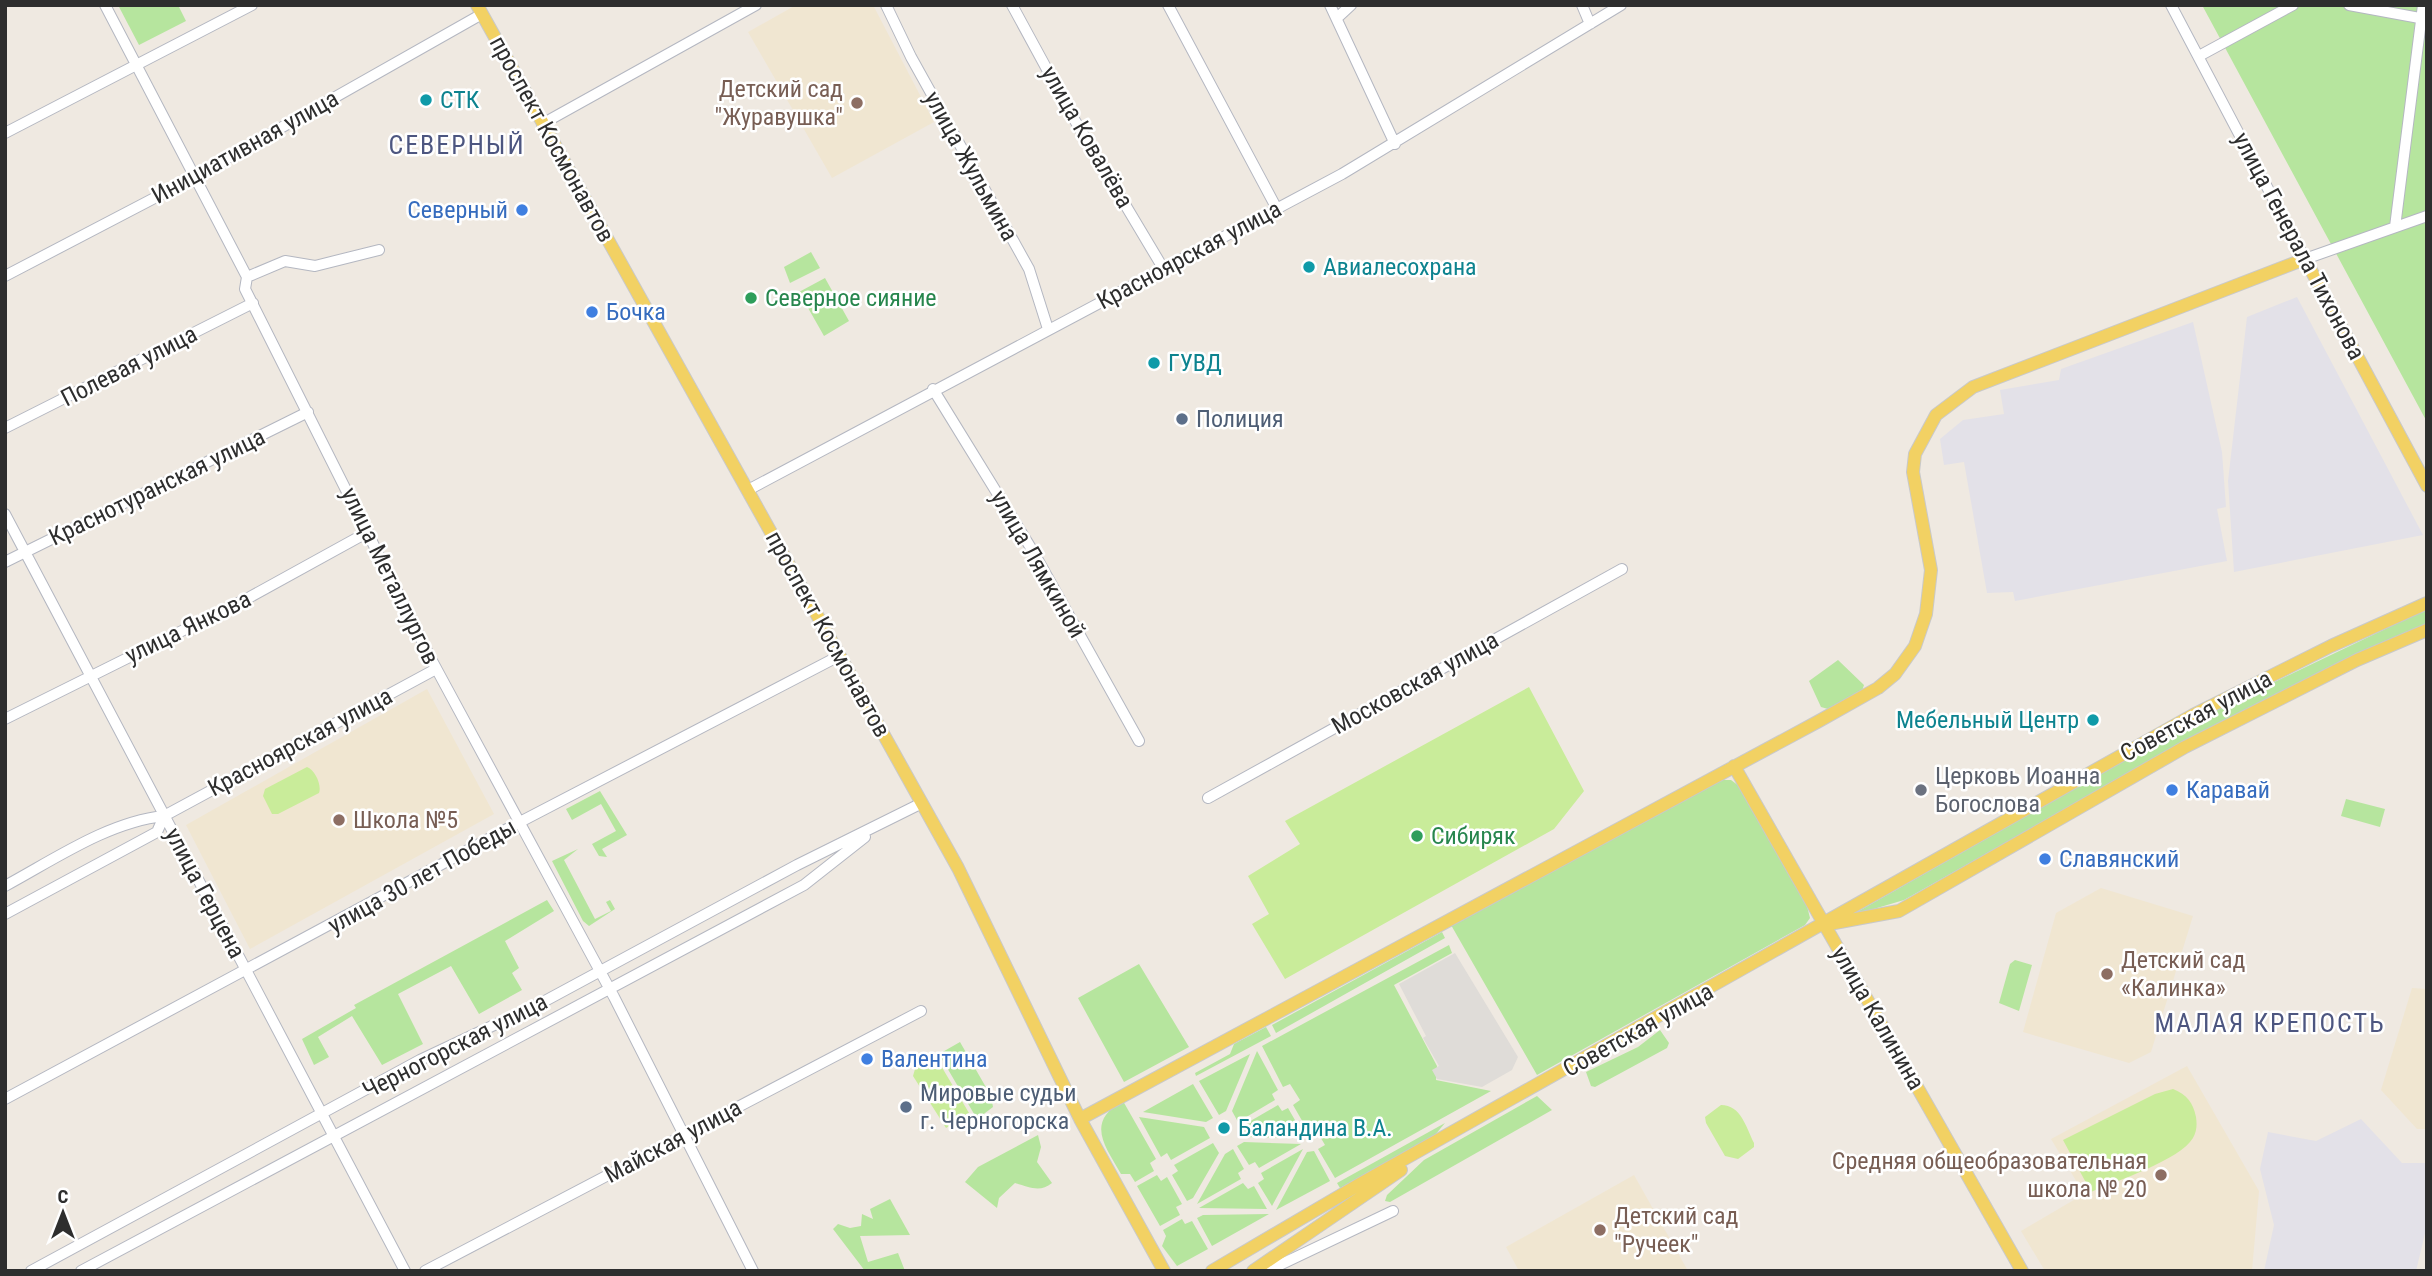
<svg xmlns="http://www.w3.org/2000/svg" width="2432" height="1276" viewBox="0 0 2432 1276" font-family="'Roboto Condensed',sans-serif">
<rect width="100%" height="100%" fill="#efe9e1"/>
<path fill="#e3e1e8" d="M2297,297L2423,535L2234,572L2228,481L2247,317Z
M2193,322L2222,452L2226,507L2217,509L2227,561L2015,601L2013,592L1987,593L1964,462L1944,465L1940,439L1963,420L2004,414L2000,390L2059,380L2061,369Z
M2361,1119L2402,1163H2427V1225L2416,1271H2264L2274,1225L2260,1169L2268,1132L2316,1141Z"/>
<path fill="#f0e6d1" d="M796,5H873L934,122L832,178L748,32Z
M427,689L494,814L250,949L186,825Z
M2101,888L2193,916L2151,1052L2129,1063L2023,1032L2056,913Z
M2412,988L2427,989V1129H2417L2381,1090Z
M2187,1066L2259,1191L2252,1271H2045L2021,1231L2084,1194L2051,1139Z
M1634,1175L1688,1271H1519L1506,1247Z"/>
<path fill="#b6e59e" d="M118,5H178L186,21L139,45Z
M2202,5H2427V422Z
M811,252L820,268L790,283L784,267Z
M825,278L849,321L824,336L799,292Z
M2427,609V623L2222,721L1904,900L1850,916L2193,721Z
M1838,660L1864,685L1862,691L1828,709L1821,707L1809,681Z
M1719,780H1731L1739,786L1807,906L1810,918L1805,925L1537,1075L1451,925Z
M600,791L627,835L602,849L607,857L599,856L592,844L616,831L601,804L572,820L566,809Z
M2346,799L2385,809L2380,827L2341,816Z
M578,849L564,860L595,919L611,911L606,902L610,900L615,909L589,926L583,921L552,861Z
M547,900L554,911L505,941L519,968L512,973L522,990L479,1014L451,966L398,994L423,1044L382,1065L352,1016L318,1037L329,1057L314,1065L302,1039L356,1008L354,1005Z
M1442,932L1445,938L1276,1033L1272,1025Z
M1449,945L1452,953L1394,985L1437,1066L1436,1080L1491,1091L1335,1178L1318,1149L1325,1145L1315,1128L1308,1131L1293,1105L1300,1100L1290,1084L1283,1087L1262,1046Z
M2015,960L2032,965L2019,1011L1999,1003L2010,964Z
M1139,964L1189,1047L1124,1082L1078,998Z
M1266,1027L1271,1036L1196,1076L1195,1073L1230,1054L1234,1044Z
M1660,1030L1669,1043L1667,1048L1595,1087L1591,1086L1586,1072L1638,1047Z
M960,1042L991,1096L993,1107L977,1119L939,1054Z
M1257,1051L1278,1090L1272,1094L1275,1100L1238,1122L1232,1111Z
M1250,1054L1226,1111L1219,1115L1199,1081Z
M1193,1084L1213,1118L1206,1122L1143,1112Z
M1537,1096L1552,1110L1390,1202L1385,1201L1387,1195L1424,1160Z
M1123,1101L1156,1159L1150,1163L1154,1171L1135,1182L1130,1174H1121C1105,1146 1085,1122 1123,1101Z
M1278,1105L1282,1111L1288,1108L1303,1134L1297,1138L1246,1137L1240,1127Z
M1139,1117L1204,1127L1210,1138L1171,1160L1167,1153L1161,1157Z
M1445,1123L1435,1135L1340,1188L1337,1183Z
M1038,1135L1041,1147L1037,1162L1052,1183C1040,1193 1029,1187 1015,1183L999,1198L997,1208L965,1182L978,1167Z
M1244,1142L1301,1144L1259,1168L1255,1162L1249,1165L1237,1146Z
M1213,1143L1219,1153L1193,1198L1187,1201L1172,1175L1178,1171L1174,1165Z
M1233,1149L1244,1169L1238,1173L1241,1179L1197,1204L1225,1154Z
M1303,1149L1272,1206L1258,1183L1264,1179L1261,1173Z
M1314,1151L1330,1181L1276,1210L1307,1152Z
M1157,1175L1161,1181L1167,1177L1182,1204L1176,1207L1180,1215L1160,1226L1137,1186Z
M1243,1183L1248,1189L1254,1186L1267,1209L1199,1208Z
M890,1199L910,1235L860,1236L868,1262L898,1253L905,1271H865L833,1229L838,1224L850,1228L861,1226L862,1214L873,1219L870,1209Z
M1269,1214L1212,1246L1197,1218L1203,1215Z
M1182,1219L1185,1224L1192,1221L1208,1249L1177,1266L1162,1246L1166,1236L1163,1230Z"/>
<path fill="#c9ec9a" d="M1529,687L1584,791L1554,829L1285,979L1252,924L1269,914L1248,876L1300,844L1285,821Z
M307,767C315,770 322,785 319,793L278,814H272L263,796L265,789Z
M937,1059L969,1113L946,1128L913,1076L915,1069Z
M2173,1089C2187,1095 2193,1102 2196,1117C2197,1124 2197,1131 2193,1138C2180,1160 2116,1181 2091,1192L2063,1140L2155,1094Z
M1721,1105C1741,1105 1746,1127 1754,1143V1147L1738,1159L1725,1156L1706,1123L1705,1117Z"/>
<path fill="#dfdcd8" d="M1455,953L1518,1057L1512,1070L1482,1087L1437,1079L1432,1070L1439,1066L1423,1038L1426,1036L1399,984Z"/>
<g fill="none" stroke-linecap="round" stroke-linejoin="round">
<g stroke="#b4b7c1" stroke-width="12">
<path id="minor" d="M105,5L247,277L245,289L430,657L614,997L753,1271
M886,5L911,57L1029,269L1048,329
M1012,5L1074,119L1163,268
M1168,5L1277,209
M1330,5L1395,144
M1582,5L1590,24
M2171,5L2305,259L2427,216
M2349,5L2425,19
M1337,18L1351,5
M2199,56L2293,5
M542,124L756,5
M5,133L252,5
M2395,227L2423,5
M5,276L187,181L482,14
M247,277L285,261L315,266L379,250
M933,389L1034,553L1139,741
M5,428L253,303
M748,490L1342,174L1621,5
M5,514L405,1271
M5,562L308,412
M5,719L250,597L368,532
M1208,798L1622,569
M5,886C55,859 108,822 164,816
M5,914L157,832L164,816L436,669
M5,1099L520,822L839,656
M31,1271L420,1060L543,1002L797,865L922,803
M81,1271L804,885L865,837
M425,1271L921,1011
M1267,1271L1393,1211"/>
</g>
<g stroke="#c9c9c9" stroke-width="14">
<path id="major" d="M477,5L958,868L1080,1119L1164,1271
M1734,766L2022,1271
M1829,924L1899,911L2185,747L2357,660L2427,630
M1080,1119L1819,721L1878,688L1895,674L1915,646L1926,614L1931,570L1913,472L1915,454L1936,415L1973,387L2305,259L2427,486
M1212,1271L1360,1184L2193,715L2331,646L2427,603
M1253,1271L1401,1170"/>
</g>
<use href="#minor" stroke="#fff" stroke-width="10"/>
<use href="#major" stroke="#f2d163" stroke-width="12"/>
</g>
<g fill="#0f9aa8" stroke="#fff" stroke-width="2.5">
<circle cx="426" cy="100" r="7"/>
<circle cx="1309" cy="267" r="7"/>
<circle cx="1154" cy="363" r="7"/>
<circle cx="2093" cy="720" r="7"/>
<circle cx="1224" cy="1128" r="7"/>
</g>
<g fill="#8d6e63" stroke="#fff" stroke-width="2.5">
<circle cx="857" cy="103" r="7"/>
<circle cx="339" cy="820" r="7"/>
<circle cx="2107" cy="974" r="7"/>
<circle cx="2161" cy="1175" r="7"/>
<circle cx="1600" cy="1230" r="7"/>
</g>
<g fill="#3f7fe0" stroke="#fff" stroke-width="2.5">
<circle cx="522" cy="210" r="7"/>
<circle cx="592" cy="312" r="7"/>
<circle cx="2172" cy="790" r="7"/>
<circle cx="2045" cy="859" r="7"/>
<circle cx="867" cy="1059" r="7"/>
</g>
<g fill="#2e9e5b" stroke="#fff" stroke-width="2.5">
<circle cx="751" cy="298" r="7"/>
<circle cx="1417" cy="836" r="7"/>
</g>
<g fill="#5c6f8a" stroke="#fff" stroke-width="2.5">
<circle cx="1182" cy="419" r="7"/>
<circle cx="906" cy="1107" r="7"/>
</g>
<circle fill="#6b7280" stroke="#fff" stroke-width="2.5" cx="1921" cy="790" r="7"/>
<g text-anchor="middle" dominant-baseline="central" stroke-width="5" stroke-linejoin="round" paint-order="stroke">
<g font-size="24" fill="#785e54" stroke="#fff" text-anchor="start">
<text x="843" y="89" text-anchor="end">Детский сад<tspan x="843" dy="28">"Журавушка"</tspan></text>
<text x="353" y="820">Школа №5</text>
<text x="2121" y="960">Детский сад<tspan x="2121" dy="28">«Калинка»</tspan></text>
<text x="2147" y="1161" text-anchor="end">Средняя общеобразовательная<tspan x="2147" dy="28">школа № 20</tspan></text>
<text x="1614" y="1216">Детский сад<tspan x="1614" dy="28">"Ручеек"</tspan></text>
</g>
<g font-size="24" fill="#0d838f" stroke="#fff" text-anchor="start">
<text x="440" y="100">СТК</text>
<text x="1323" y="267">Авиалесохрана</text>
<text x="1168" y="363">ГУВД</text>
<text x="2079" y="720" text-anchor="end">Мебельный Центр</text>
<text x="1238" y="1128">Баландина В.А.</text>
</g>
<g font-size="24" fill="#2e2e2e" stroke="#fff">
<text transform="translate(1087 137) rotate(60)">улица Ковалёва</text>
<text transform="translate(552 139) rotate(61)">проспект Космонавтов</text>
<text transform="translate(245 147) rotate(-29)">Инициативная улица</text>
<text transform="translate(971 166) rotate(61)">улица Жульмина</text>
<text transform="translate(2299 246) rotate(62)">улица Генерала Тихонова</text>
<text transform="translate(1189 255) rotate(-28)">Красноярская улица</text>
<text transform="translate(129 366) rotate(-27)">Полевая улица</text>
<text transform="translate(157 487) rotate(-26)">Краснотуранская улица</text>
<text transform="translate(1038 564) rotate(60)">улица Лямкиной</text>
<text transform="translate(390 576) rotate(64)">улица Металлургов</text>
<text transform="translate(188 627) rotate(-26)">улица Янкова</text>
<text transform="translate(828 634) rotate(61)">проспект Космонавтов</text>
<text transform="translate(1415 683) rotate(-29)">Московская улица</text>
<text transform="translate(2196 716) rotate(-28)">Советская улица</text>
<text transform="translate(300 742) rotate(-28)">Красноярская улица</text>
<text transform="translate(422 876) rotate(-29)">улица 30 лет Победы</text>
<text transform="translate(205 893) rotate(62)">улица Герцена</text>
<text transform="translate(1878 1018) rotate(60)">улица Калинина</text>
<text transform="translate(1638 1030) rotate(-29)">Советская улица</text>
<text transform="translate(455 1046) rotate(-27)">Черногорская улица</text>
<text transform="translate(673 1141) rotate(-28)">Майская улица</text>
</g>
<g font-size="24" fill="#366cbe" stroke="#fff" text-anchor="start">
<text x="508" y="210" text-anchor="end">Северный</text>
<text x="606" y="312">Бочка</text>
<text x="2186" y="790">Каравай</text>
<text x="2059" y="859">Славянский</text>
<text x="881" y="1059">Валентина</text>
</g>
<g font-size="24" fill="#27864d" stroke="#fff" text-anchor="start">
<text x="765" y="298">Северное сияние</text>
<text x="1431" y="836">Сибиряк</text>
</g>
<g font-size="24" fill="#4e5e75" stroke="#fff" text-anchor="start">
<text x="1196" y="419">Полиция</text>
<text x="920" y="1093">Мировые судьи<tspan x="920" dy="28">г. Черногорска</tspan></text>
</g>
<g font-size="24" fill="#5b616d" stroke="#fff" text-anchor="start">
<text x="1935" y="776">Церковь Иоанна<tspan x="1935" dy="28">Богослова</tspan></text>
</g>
<g font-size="26" letter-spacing="2" fill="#4d5680" stroke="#fff">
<text x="457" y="145">СЕВЕРНЫЙ</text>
<text x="2270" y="1023">МАЛАЯ КРЕПОСТЬ</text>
</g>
</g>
<rect width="2432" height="1276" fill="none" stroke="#2e2e2e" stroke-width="14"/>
<g transform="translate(63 1213)" stroke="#ffffff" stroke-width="5" paint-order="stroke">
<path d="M0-5L12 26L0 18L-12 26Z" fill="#2e2e2e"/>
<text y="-10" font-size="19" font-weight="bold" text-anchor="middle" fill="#2e2e2e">С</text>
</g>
</svg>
